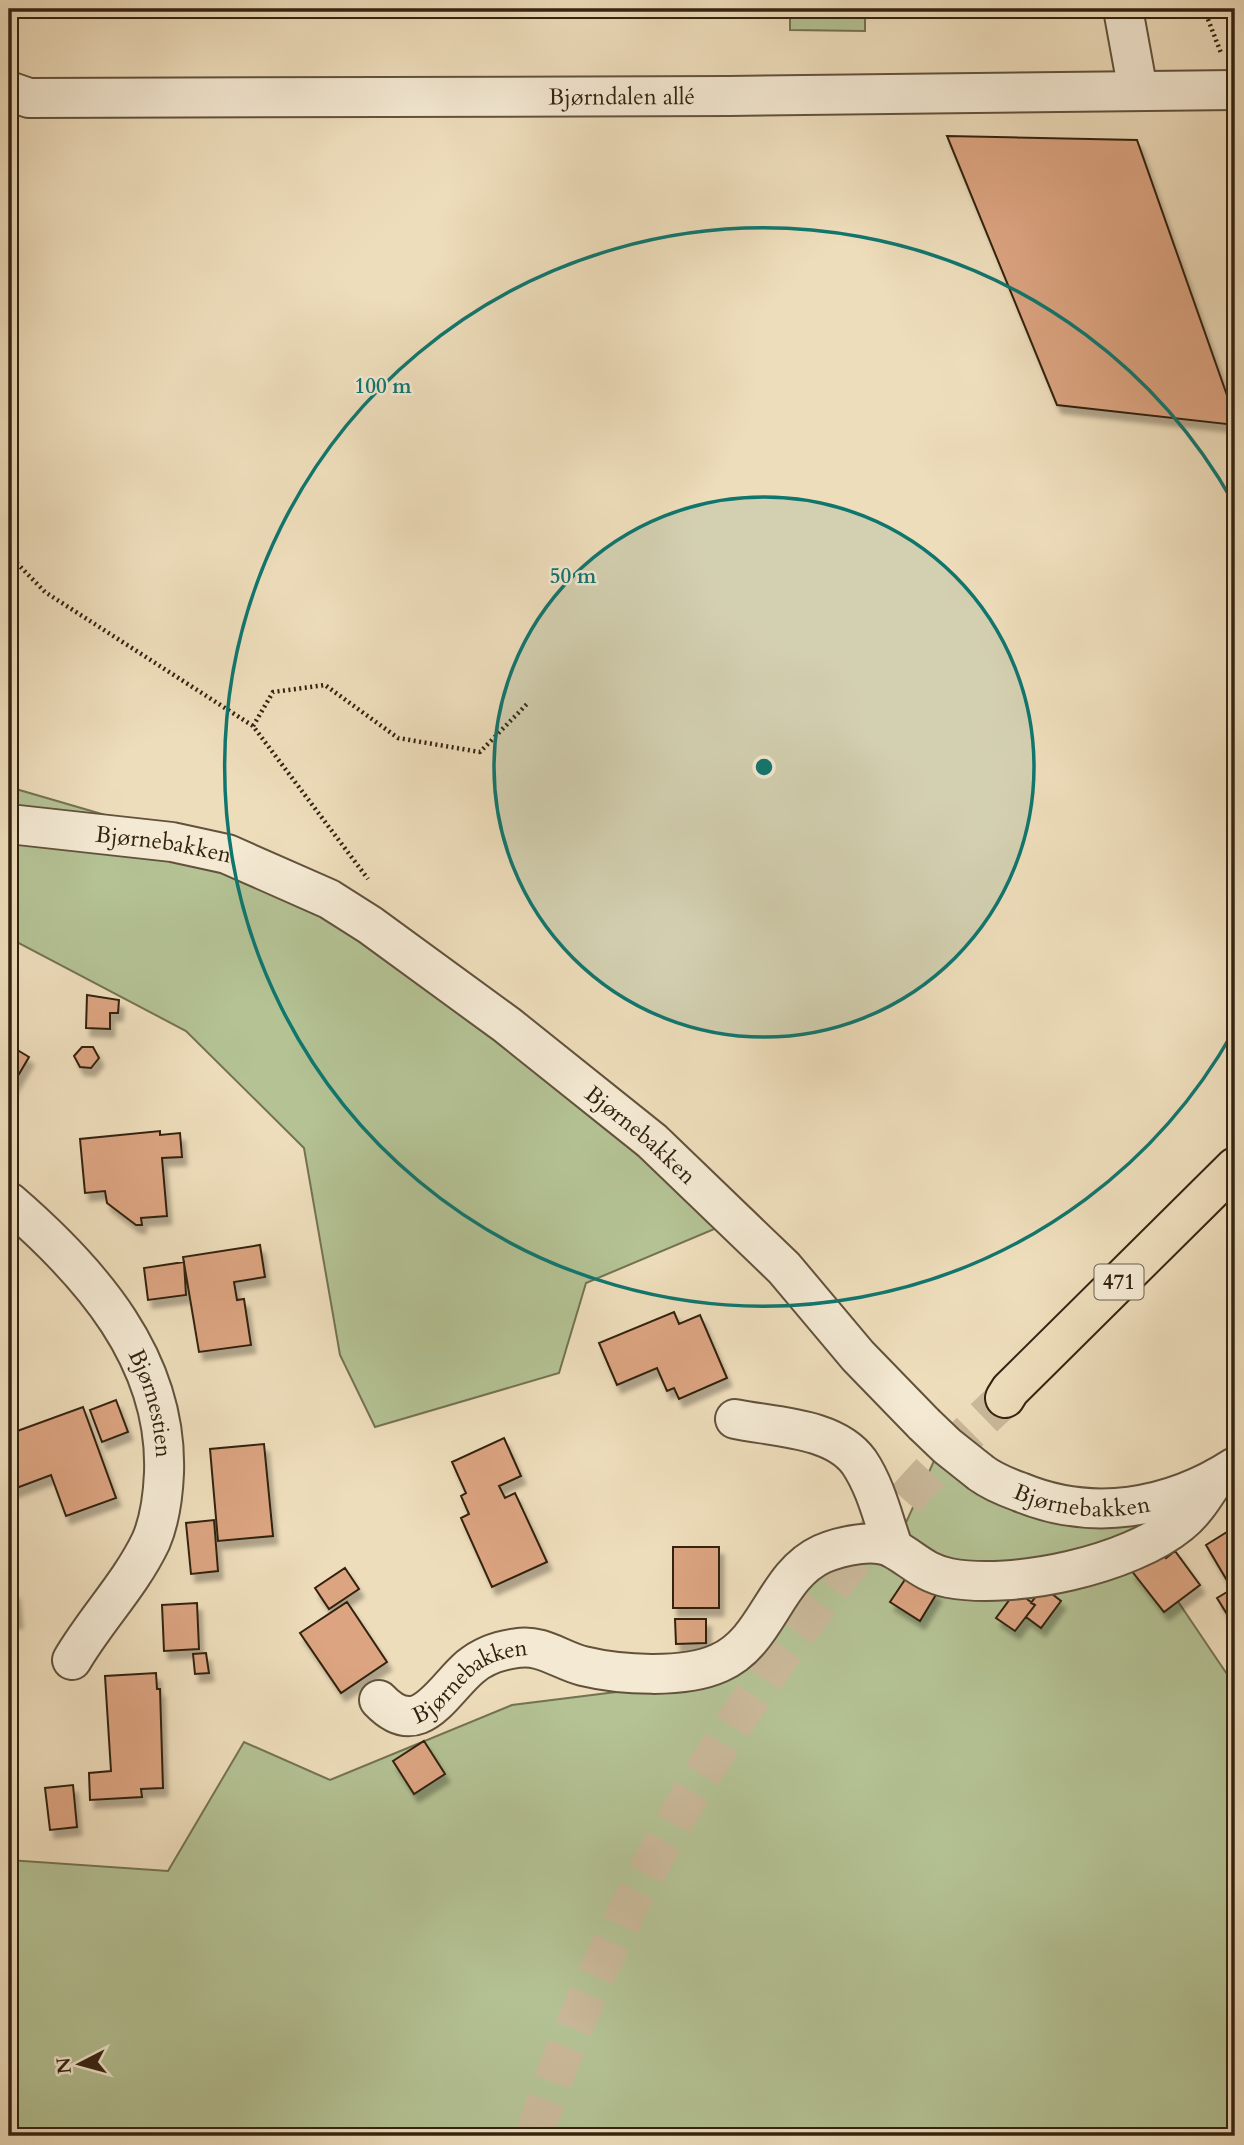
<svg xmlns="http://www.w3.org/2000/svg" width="1244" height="2145" viewBox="0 0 1244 2145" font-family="Cardo,serif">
<defs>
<filter id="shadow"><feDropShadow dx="4.5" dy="8" stdDeviation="2" flood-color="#0004"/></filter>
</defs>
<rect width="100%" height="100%" fill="#edb"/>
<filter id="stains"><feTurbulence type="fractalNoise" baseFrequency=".00286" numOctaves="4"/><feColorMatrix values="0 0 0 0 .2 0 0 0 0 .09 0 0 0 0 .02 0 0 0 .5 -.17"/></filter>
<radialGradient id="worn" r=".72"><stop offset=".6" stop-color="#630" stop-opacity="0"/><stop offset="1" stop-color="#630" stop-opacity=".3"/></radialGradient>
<path fill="#b4c294" stroke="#747252" stroke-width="2" d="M790,9H865V31L790,30Z
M9,787L112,817L388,947L731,1222L586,1283L559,1373L375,1427L340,1355L304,1148L186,1031L9,938Z
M938,1452L983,1468L1145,1503L1152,1563L1235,1686V2136H9V1860L168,1871L244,1742L330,1780L512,1705L720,1679L812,1581L899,1538Z"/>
<path fill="#dca481" stroke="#332311" stroke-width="2" filter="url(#shadow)" d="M947,136L1137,140L1235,418V425L1057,405Z
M87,995L119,1000L118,1013H110V1029L86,1028Z
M9,1045L29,1057L9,1091Z
M82,1047H93L99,1058L91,1068L80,1067L74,1056Z
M160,1131V1135L180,1133L182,1157L162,1158L167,1216L141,1218L142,1225H136L107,1203L105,1191L85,1193L80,1139Z
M260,1245L265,1277L234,1282L237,1300L244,1299L251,1345L199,1352L183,1257Z
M184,1262L186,1295L148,1300L144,1268Z
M674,1312L679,1324L700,1315L727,1378L679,1399L674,1388L667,1391L657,1368L617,1385L599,1343Z
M116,1400L128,1432L102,1442L90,1410Z
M83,1407L116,1498L66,1516L51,1475L11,1490L9,1434Z
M504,1438L521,1476L499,1486L505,1498L515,1493L547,1562L492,1587L461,1518L469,1514L461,1496L466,1493L452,1462Z
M264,1444L273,1536L218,1541L210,1449Z
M214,1520L218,1571L191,1574L186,1523Z
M1235,1527V1627L1217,1598L1232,1589L1206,1545Z
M673,1547H719V1608H673Z
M1159,1549L1166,1558L1175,1551L1200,1585L1164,1612L1131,1570Z
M345,1568L359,1589L329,1609L315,1588Z
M908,1575L937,1593L920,1621L890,1602Z
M1043,1587L1061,1601L1041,1628L1026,1617L1035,1605L1031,1603Z
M9,1591H15L18,1620L9,1621Z
M1016,1591L1035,1605L1015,1631L996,1618Z
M347,1602L387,1662L341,1693L300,1633Z
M197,1603L199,1649L164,1651L162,1605Z
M675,1619H706V1643L676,1644Z
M206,1653L209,1673L195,1674L193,1654Z
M156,1673L157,1689H160L163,1788L141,1789L142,1797L90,1800L89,1773L111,1771L105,1676Z
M424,1741L445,1774L414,1794L393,1761Z
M73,1785L77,1827L50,1830L45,1788Z"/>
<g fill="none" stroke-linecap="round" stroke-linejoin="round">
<path stroke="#c9b899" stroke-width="38" stroke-dasharray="38 19" stroke-linecap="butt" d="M534,2136C620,1871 800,1587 1005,1398"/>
<g stroke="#62523c" stroke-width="42">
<g id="minor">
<path d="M1123,9L1138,91"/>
<path id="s1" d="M9,91L29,98L729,96L1235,90"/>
<path id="s2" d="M9,824L172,842L227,854L329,899L370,925L507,1025L652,1141L784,1268L858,1356L924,1424"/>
<path id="s3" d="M9,1202C90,1272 168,1359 164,1473C163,1496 160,1520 151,1541C130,1585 96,1619 72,1660"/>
<path d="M735,1419C773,1427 834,1427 859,1462C876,1487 883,1519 893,1547"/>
<path id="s4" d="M981,1473C993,1482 1006,1487 1020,1492C1092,1522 1170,1509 1235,1467"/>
<path id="s5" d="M379,1700C419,1742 441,1692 470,1667C483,1656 501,1650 518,1648C541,1644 562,1661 583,1666C620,1675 684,1679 719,1663C768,1642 774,1576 822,1554C841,1546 875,1538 894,1549C914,1560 924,1573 949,1578C1014,1590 1129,1565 1180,1523C1194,1512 1203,1497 1213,1482"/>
</g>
</g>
<g stroke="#332311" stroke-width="42">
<path id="major" d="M1005,1398L1010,1390L1235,1167"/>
</g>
<path stroke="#332311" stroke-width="4.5" stroke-dasharray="2 3.5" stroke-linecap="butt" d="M1204,9L1221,53
M9,555L45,592L253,726L368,879
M253,726L273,692L325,685L398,738L480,752L527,704"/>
<use href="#minor" stroke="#f4e9d3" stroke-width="38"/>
<use href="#major" stroke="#edb" stroke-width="38"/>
<g stroke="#62523c" stroke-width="42" stroke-linecap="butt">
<path id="minor-bridge" d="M924,1424L947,1446L981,1473"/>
</g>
<use href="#minor-bridge" stroke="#f4e9d3" stroke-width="38"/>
</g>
<circle cx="764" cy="767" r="270" fill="#0f766e" fill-opacity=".12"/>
<g fill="none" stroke="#0f766e" stroke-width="3.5">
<circle cx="764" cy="767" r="270"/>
<path d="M1233 1032A539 539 0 1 1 1233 502"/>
</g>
<g text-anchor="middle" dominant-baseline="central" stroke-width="5" stroke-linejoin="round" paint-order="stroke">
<rect fill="#f4e9d3" stroke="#6d5e4b" stroke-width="2" x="1094.5" y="1264.5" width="49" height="35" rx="5"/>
<g font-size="21" font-weight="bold" fill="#332311">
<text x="1119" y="1282">471</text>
</g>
<g font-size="23" fill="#332311" stroke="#f4e9d3">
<text stroke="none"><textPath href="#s1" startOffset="614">Bjørndalen allé</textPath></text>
<text stroke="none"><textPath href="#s2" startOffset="156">Bjørnebakken</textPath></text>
<text stroke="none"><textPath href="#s2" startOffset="723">Bjørnebakken</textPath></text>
<text stroke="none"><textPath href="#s3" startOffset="252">Bjørnestien</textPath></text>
<text stroke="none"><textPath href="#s4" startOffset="107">Bjørnebakken</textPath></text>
<text stroke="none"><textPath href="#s5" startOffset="108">Bjørnebakken</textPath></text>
</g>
</g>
<circle cx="764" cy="767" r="10" fill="#0f766e" stroke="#f4e9d3" stroke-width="3.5"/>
<g font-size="21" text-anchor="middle" font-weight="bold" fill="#0f766e" stroke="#f4e9d3" stroke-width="5" stroke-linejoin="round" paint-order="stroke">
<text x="383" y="393">100 m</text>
<text x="573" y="583">50 m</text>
</g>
<rect width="1244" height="2145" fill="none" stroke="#edb" stroke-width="35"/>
<rect x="10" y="10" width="1223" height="2124" fill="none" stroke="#332311" stroke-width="3.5"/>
<rect x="18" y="18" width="1209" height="2110" fill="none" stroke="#332311" stroke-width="2"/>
<g transform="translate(80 2064) rotate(264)" stroke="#f4e9d3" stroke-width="5" paint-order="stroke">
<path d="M0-5L12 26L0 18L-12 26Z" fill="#332311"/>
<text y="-10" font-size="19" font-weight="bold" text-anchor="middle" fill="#332311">N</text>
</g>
<rect width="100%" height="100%" filter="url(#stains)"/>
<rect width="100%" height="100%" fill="url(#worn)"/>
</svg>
